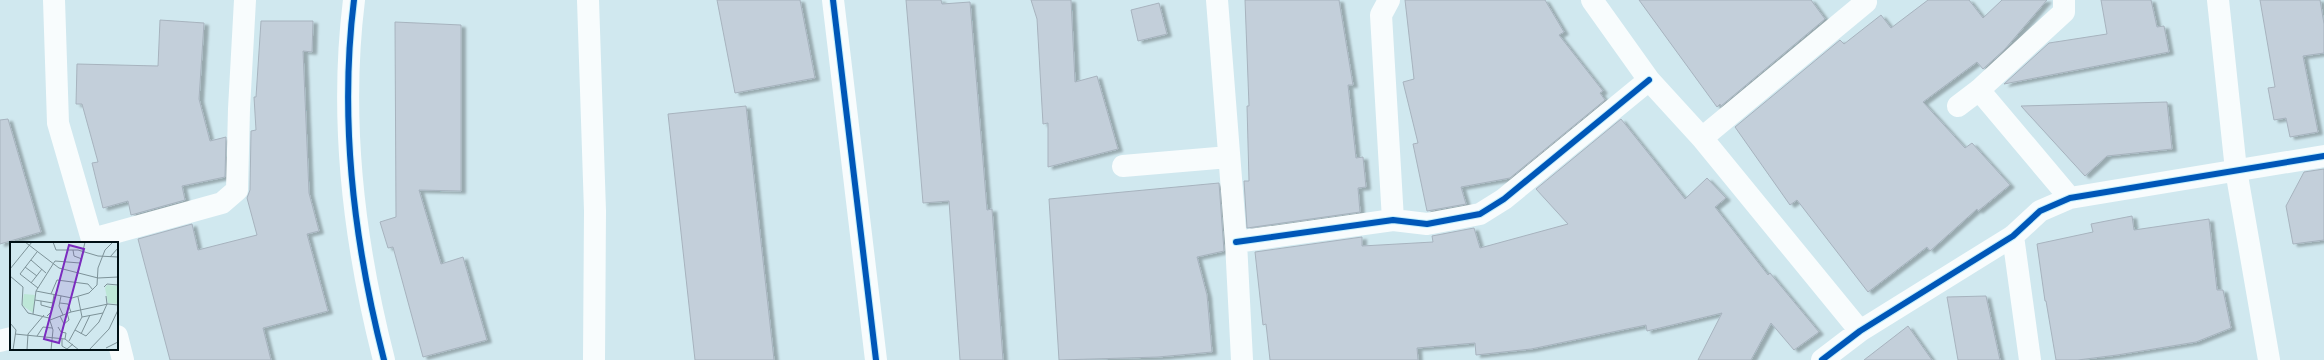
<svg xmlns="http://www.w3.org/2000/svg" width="2324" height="360" viewBox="0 0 2324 360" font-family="Manrope,sans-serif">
<defs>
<filter id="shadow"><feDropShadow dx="4.5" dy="2.5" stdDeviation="1" flood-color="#0004"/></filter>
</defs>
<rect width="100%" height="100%" fill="#d0e8ef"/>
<path fill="#c3cfda" stroke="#a7b3be" filter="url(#shadow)" d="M717,0H800L815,78L735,93Z
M906,0H941L942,4L970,2L987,210L992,209L1003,360H960L949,201L923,203Z
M1031,0H1071L1075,82L1097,76L1118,149L1048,167V123L1043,124L1037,19Z
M1245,0H1339L1353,85H1348L1356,158L1363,157L1366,187L1358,188L1360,212L1247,228L1244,181H1249L1247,106H1249Z
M1405,0H1545L1564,32L1559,35L1603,91L1600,93L1605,100L1510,178L1461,187L1466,204L1427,211L1413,144L1418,143L1403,82L1414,79Z
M1639,0H1811L1825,19L1721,106L1720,104L1717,107Z
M1928,0H1969L1983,18L2002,0H2047L2005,49L1983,69L1977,62L1923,102L1965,148L1972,143L2010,185L1978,211L1977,209L1930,251L1927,247L1868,292L1797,200L1790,205L1735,127L1840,40L1844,44L1881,15L1891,28Z
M2101,0H2151L2157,27L2164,26L2169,52L2004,84L2049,43L2107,34Z
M2260,0H2320L2324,24V53L2303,56L2318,132L2290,137L2286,118L2274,120L2268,88L2275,87Z
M1159,3L1167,34L1138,41L1131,10Z
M160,20L204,23L199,99L210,141L226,137L225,177L182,186L185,200L131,215L128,201L103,208L92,163L98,162L82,104H76L77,64L158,66Z
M261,21H313L312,52L303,51L309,193L319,231L307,234L328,311L263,328L271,360H170L138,239L192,224L198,250L257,235L247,198L250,190L251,131L256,130L254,97H256Z
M395,22L461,25V191L419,190L441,264L463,257L487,340L423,357L393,247L388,248L380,222L396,217Z
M2167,102L2172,149L2107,156L2085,176L2021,106Z
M746,106L774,360H695L668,114Z
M8,119L41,232L0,244V120Z
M1621,119L1685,199L1707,178L1726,198L1715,207L1768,275L1770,273L1819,332L1794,350L1771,323L1751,360H1698L1722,313L1647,331L1646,325L1531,349L1476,355L1475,343L1417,348L1418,360H1270L1266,324L1263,325L1255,252L1362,237V246L1433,242L1432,236L1474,228L1480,248L1568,224L1536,189Z
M2324,169V240L2293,244L2286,206L2304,172Z
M1219,183L1224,251L1197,257L1207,295L1212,352L1158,357L1059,360L1049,199Z
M2132,216L2134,230L2209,219L2217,290H2223L2231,328L2196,342L2117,355L2078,360H2056L2046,301H2045L2037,244L2093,232L2091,224Z
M1986,296L2000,360H1958L1947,297Z
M1908,326L1932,360H1864Z"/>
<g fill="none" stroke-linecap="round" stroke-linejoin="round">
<path stroke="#f8fcfd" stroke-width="22" d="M54,0L58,123L93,243
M354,0C339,120 354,243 384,360
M833,0L876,360
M1217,0L1236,242L1242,360
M1389,0L1381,15L1393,220
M1592,0L1649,80L1702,138L1860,331
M1979,90L2070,198
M1958,106L1979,90L2064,12V0
M1702,138L1866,2L1865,0
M1123,166L1229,157
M2013,236L2030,360
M92,239L222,203L237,190L239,109L245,0
M1236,242L1393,220L1427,224L1480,214L1504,199L1649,80
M117,336L123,360
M0,341L11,338
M1822,360L1860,331L2013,236L2040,211L2070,198L2324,156"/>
<path stroke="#f8fcfd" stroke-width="22" d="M588,0L595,211L594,360
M2218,0L2236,170L2269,360"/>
<g stroke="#c3effc" stroke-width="8">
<path id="cycleway" d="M354,0C339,120 354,243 384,360
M833,0L876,360
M1236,242L1393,220L1427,224L1480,214L1504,199L1649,80
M1822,360L1860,331L2013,236L2040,211L2070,198L2324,156"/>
</g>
<use href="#cycleway" stroke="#0057b8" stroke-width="6"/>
</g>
<g transform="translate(10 242)">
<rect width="108" height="108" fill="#d0e8ef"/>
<path d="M97,43L108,44V62L98,61L95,46ZM14,52L25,53L23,71L12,63Z" fill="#bde7d7"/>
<path fill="none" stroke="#7d9298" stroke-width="1" d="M15,0L49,26L88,36L108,35M43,0L46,8H68L88,14L108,15M63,8L64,14L72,17M27,10L10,32L28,46M100,15L108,6M21,18L36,31M15,25L27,34M0,27L22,0M68,31L75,0M0,34L13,45L12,63L18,71L39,76L43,88L41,108M21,41L32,27M94,45L97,42L108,43M26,49L62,56L79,51L87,43L88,26L95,8L103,0M41,52L47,38L78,42L83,48M51,54L49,64L53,73M68,55L72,75M25,58L43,61M31,59V63L42,66M50,61L58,62L61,70M23,72L26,49L45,19L70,21M37,74L41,70L44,53M50,74L54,82L59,78L57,71M40,78L61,70L98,62L108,63M0,81L6,88L3,108M48,85L51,90L56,91L55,97M65,88L76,94L89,80L97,62L96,54M5,92L55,97L69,108M71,92L80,73M27,94L33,85L42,86M52,97V104L57,107L63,102M59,99L72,75L93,71M96,106L108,100M17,108L18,92L34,73M79,108L99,87L108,68"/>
<path fill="#7b2cbf" fill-opacity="0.15" stroke="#7b2cbf" stroke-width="2" d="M59,3L74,7L49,101L34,97Z"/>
<rect width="108" height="108" fill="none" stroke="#001015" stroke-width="2"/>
</g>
</svg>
